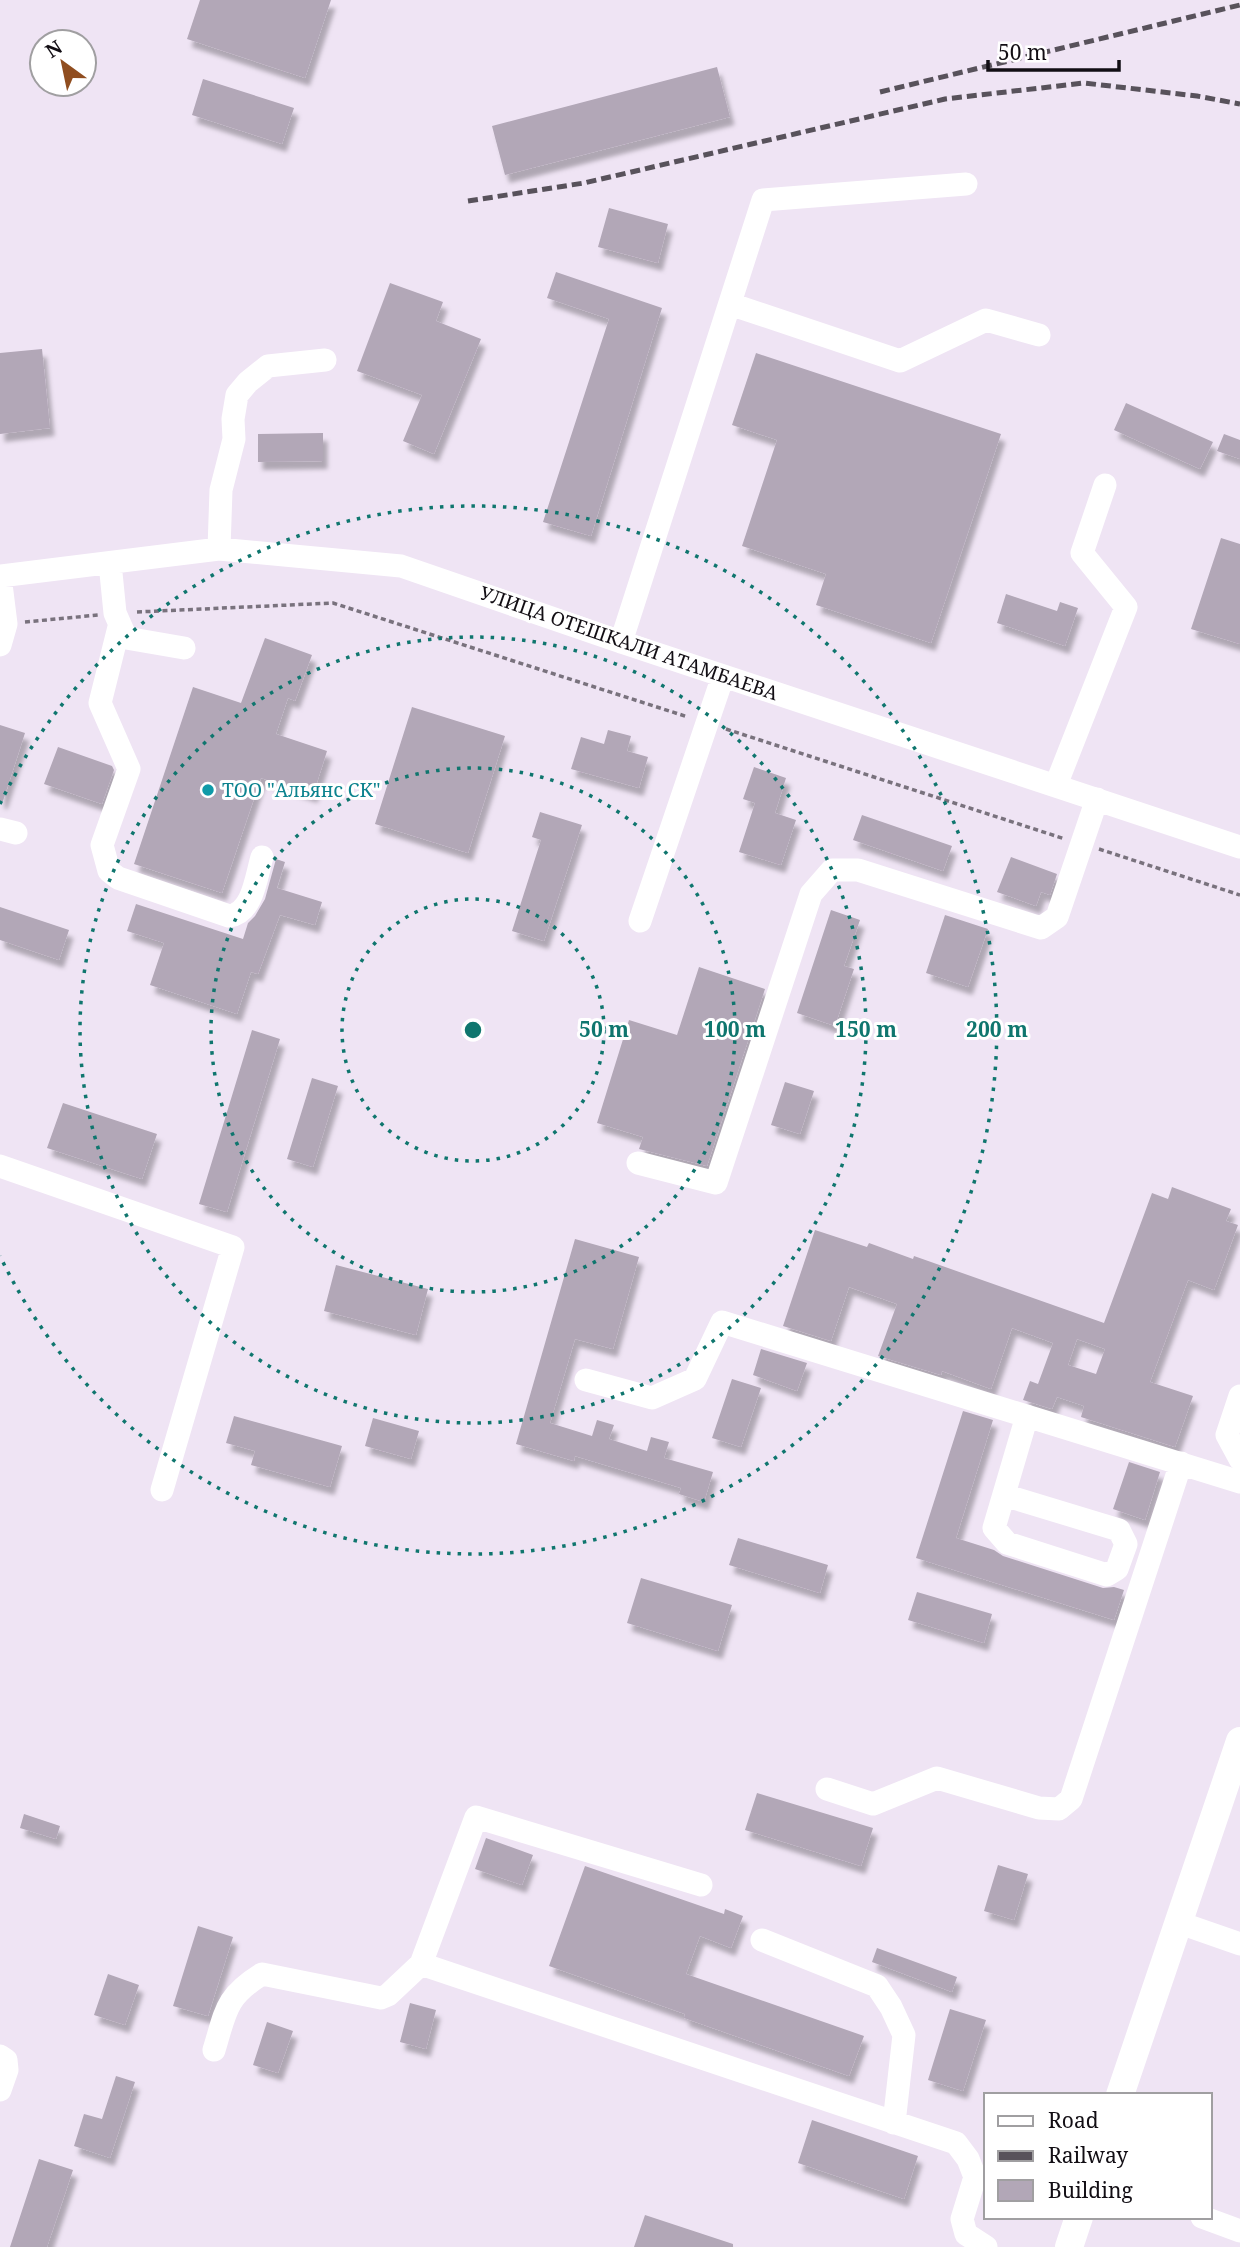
<svg xmlns="http://www.w3.org/2000/svg" width="1240" height="2247" viewBox="0 0 1240 2247" font-family="'Noto Serif',serif">
<defs>
<filter id="shadow"><feDropShadow dx="4.5" dy="8" stdDeviation="2" flood-color="#0004"/></filter>
</defs>
<rect width="100%" height="100%" fill="#efe4f4"/>
<path fill="#b2a7b7" fill-rule="evenodd" filter="url(#shadow)" d="M200,0H331L305,78L187,39Z
M717,67L730,117L505,175L492,126Z
M203,79L294,108L282,144L192,115Z
M609,208L668,224L658,263L598,247Z
M556,272L662,308L591,536L543,522L609,319L547,298Z
M390,283L443,302L436,321L481,339L434,454L403,441L422,395L357,371Z
M42,349L50,428L0,434V353Z
M756,353L1001,434L931,643L816,605L826,574L742,546L777,440L732,425Z
M1126,403L1213,442L1200,469L1114,430Z
M323,433V461L258,462V434Z
M1224,434L1240,440V459L1217,451Z
M1221,538L1240,544V644L1191,629Z
M1006,594L1057,611L1060,602L1078,608L1065,646L997,623Z
M265,638L312,655L295,701L288,698L276,734L327,751L313,795L261,778L222,893L134,864L193,687L241,703Z
M412,707L505,736L468,853L375,824Z
M0,725L25,733L3,801H0Z
M608,730L631,736L627,751L648,757L639,788L571,769L581,737L604,744Z
M58,747L112,766L114,770L102,804L44,784Z
M754,767L786,778L775,813L796,820L781,865L739,852L755,803L743,799Z
M540,812L582,825L544,941L512,931L541,840L532,837Z
M862,815L952,846L943,871L853,840Z
M1011,857L1057,874L1050,895L1041,892L1036,906L997,892Z
M276,859L285,862L277,888L322,902L315,925L280,915L258,974L251,972L237,1014L150,985L164,943L127,931L136,904L243,939L248,923L255,916L265,899Z
M0,907L69,930L59,960L0,940Z
M831,910L860,920L844,966L854,969L835,1026L797,1013Z
M945,915L988,929L968,987L926,973Z
M699,967L765,989L707,1166L639,1149L643,1137L597,1123L629,1020L677,1035Z
M252,1030L280,1039L227,1212L199,1204Z
M312,1078L338,1086L313,1167L287,1159Z
M785,1082L814,1091L800,1134L771,1125Z
M63,1103L157,1134L142,1179L47,1148Z
M1172,1187L1231,1209L1226,1221L1238,1225L1214,1290L1188,1280L1150,1382L1193,1396L1175,1447L1081,1417L1084,1406L1057,1397L1052,1409L1023,1400L1030,1381L1038,1384L1053,1343L1012,1328L991,1389L942,1371L941,1375L878,1356L897,1304L849,1287L831,1341L783,1326L815,1230L867,1247L869,1243L913,1259L914,1256L1104,1323L1152,1193L1168,1199ZM1077,1339L1105,1349L1096,1374L1068,1365Z
M575,1239L639,1257L613,1349L575,1339L550,1423L592,1436L597,1420L614,1425L609,1439L647,1451L651,1437L669,1442L664,1458L713,1472L704,1502L679,1494L681,1488L575,1456L574,1461L516,1444Z
M336,1265L428,1289L416,1335L324,1311Z
M761,1349L807,1363L797,1391L753,1375Z
M732,1379L761,1388L741,1447L712,1438Z
M963,1411L993,1420L956,1538L994,1550L1003,1556L1103,1588L1114,1587L1124,1590L1114,1620L916,1558Z
M234,1416L342,1446L330,1487L251,1465L255,1451L226,1443Z
M373,1418L419,1431L411,1459L365,1446Z
M1129,1462L1160,1472L1145,1520L1113,1509Z
M738,1538L828,1565L820,1593L729,1565Z
M641,1578L732,1605L718,1651L627,1623Z
M917,1592L992,1614L984,1643L908,1620Z
M757,1793L873,1828L861,1866L745,1830Z
M24,1814L60,1826L56,1839L20,1828Z
M486,1838L533,1855L522,1885L475,1869Z
M998,1865L1028,1874L1014,1920L984,1911Z
M585,1866L724,1914L725,1909L743,1916L731,1948L700,1936L686,1974L864,2036L849,2076L684,2018L685,2014L549,1966Z
M198,1926L233,1937L208,2016L173,2006Z
M877,1948L957,1977L952,1992L872,1962Z
M108,1974L139,1985L125,2025L94,2015Z
M410,2003L436,2010L426,2049L400,2042Z
M950,2009L986,2020L963,2091L928,2080Z
M267,2022L293,2031L278,2073L253,2065Z
M116,2076L135,2082L110,2158L74,2146L84,2114L102,2119Z
M812,2120L918,2156L904,2199L798,2163Z
M39,2159L73,2170L47,2247H10Z
M645,2215L733,2244V2247H634Z"/>
<g fill="none" stroke-linecap="round" stroke-linejoin="round">
<path stroke="#79727d" stroke-width="3.5" stroke-dasharray="5 3.5" stroke-linecap="butt" d="M137,612L333,603L688,717
M25,622L98,615
M726,729L1065,839
M1099,849L1240,895"/>
<path stroke="#fff" stroke-width="23" d="M730,304L900,361L986,320L1039,335
M219,549L221,490L234,439L233,419L237,395L248,382L268,366L325,360
M110,563L115,613L126,638L184,648
M0,576L219,549L401,566L621,642L1240,847
M119,627L100,703L129,769L102,845L109,871L118,878L229,916C253,913 256,877 262,857
M621,642L763,200L966,184
M0,645L6,624L0,576
M1056,785L1126,607L1082,553L1105,485
M0,829L16,833
M640,921L723,676
M638,1163L716,1183L811,894L832,870H858L1041,928L1057,917L1097,799
M0,1166L233,1247L162,1490
M586,1380L652,1398L695,1379L722,1322L1240,1482
M1240,1396L1227,1435L1240,1459
M1004,1495L1119,1530L1126,1544L1117,1569L1107,1575L1007,1543L994,1528L1027,1416
M827,1789L873,1804L937,1778L1039,1808L1059,1809L1071,1799L1181,1463
M701,1885L476,1817L421,1964L956,2143L968,2159L975,2177L962,2219L966,2234L986,2247
M1177,1922L1240,1944
M762,1940L877,1986L891,2007L904,2035L894,2123
M214,2050C226,2011 225,1997 262,1974L381,1998L388,1995L421,1964
M0,2056L6,2060L7,2070L0,2090
M1202,2217L1240,2231"/>
<path stroke="#fff" stroke-width="28" d="M1120,2095L1240,1741
M1069,2247L1079,2217"/>
<path stroke="#58525b" stroke-width="5" stroke-dasharray="10 5" stroke-linecap="butt" d="M880,92L1240,5
M468,201L584,183L945,99L1084,83L1197,96L1240,104"/>
</g>
<g fill="none" stroke="#0f766e" stroke-width="3.5" stroke-dasharray="3.5 7">
<circle cx="473" cy="1030" r="131"/>
<circle cx="473" cy="1030" r="262"/>
<circle cx="473" cy="1030" r="393"/>
<path d="M0 804A524 524 0 1 1 0 1256"/>
</g>
<circle fill="#0f9aa8" stroke="#fff" stroke-width="2.5" cx="208" cy="790" r="7"/>
<g text-anchor="middle" dominant-baseline="central" stroke-width="6" stroke-linejoin="round" paint-order="stroke">
<g font-size="19" fill="#120e14" stroke="#fff">
<text transform="translate(629 643) rotate(19)">УЛИЦА ОТЕШКАЛИ АТАМБАЕВА</text>
</g>
<g font-size="19" fill="#0d838f" stroke="#fff" text-anchor="start">
<text x="222" y="790">ТОО "Альянс СК"</text>
</g>
</g>
<circle cx="473" cy="1030" r="10" fill="#0f766e" stroke="#fff" stroke-width="3.5"/>
<g font-size="21" text-anchor="middle" font-weight="bold" fill="#0f766e" stroke="#fff" stroke-width="6" stroke-linejoin="round" paint-order="stroke">
<text x="604" y="1037">50 m</text>
<text x="735" y="1037">100 m</text>
<text x="866" y="1037">150 m</text>
<text x="997" y="1037">200 m</text>
</g>
<rect x="984" y="2093" width="228" height="126" fill="#ffffff" stroke="#a09fa1" stroke-width="2"/>
<rect x="998" y="2116" width="35" height="10" fill="#ffffff" stroke="#a09fa1" stroke-width="2"/>
<text x="1048" y="2128" font-size="21" fill="#120e14">Road</text>
<rect x="998" y="2151" width="35" height="10" fill="#58525b" stroke="#a09fa1" stroke-width="2"/>
<text x="1048" y="2163" font-size="21" fill="#120e14">Railway</text>
<rect x="998" y="2180" width="35" height="21" fill="#b2a7b7" stroke="#a09fa1" stroke-width="2"/>
<text x="1048" y="2198" font-size="21" fill="#120e14">Building</text>
<g transform="translate(63 63) rotate(327)"><circle r="33" fill="#ffffff" stroke="#a09fa1" stroke-width="2"/>
<path d="M0-5L12 26L0 18L-12 26Z" fill="#904d1f"/>
<text y="-10" font-size="19" font-weight="bold" text-anchor="middle" fill="#120e14">N</text>
</g>
<path d="M988 60v10h131v-10" fill="none" stroke="#120e14" stroke-width="3.5"/>
<text x="998" y="60" font-size="21" fill="#120e14" stroke="#ffffff" stroke-width="5" paint-order="stroke">50 m</text>
</svg>
